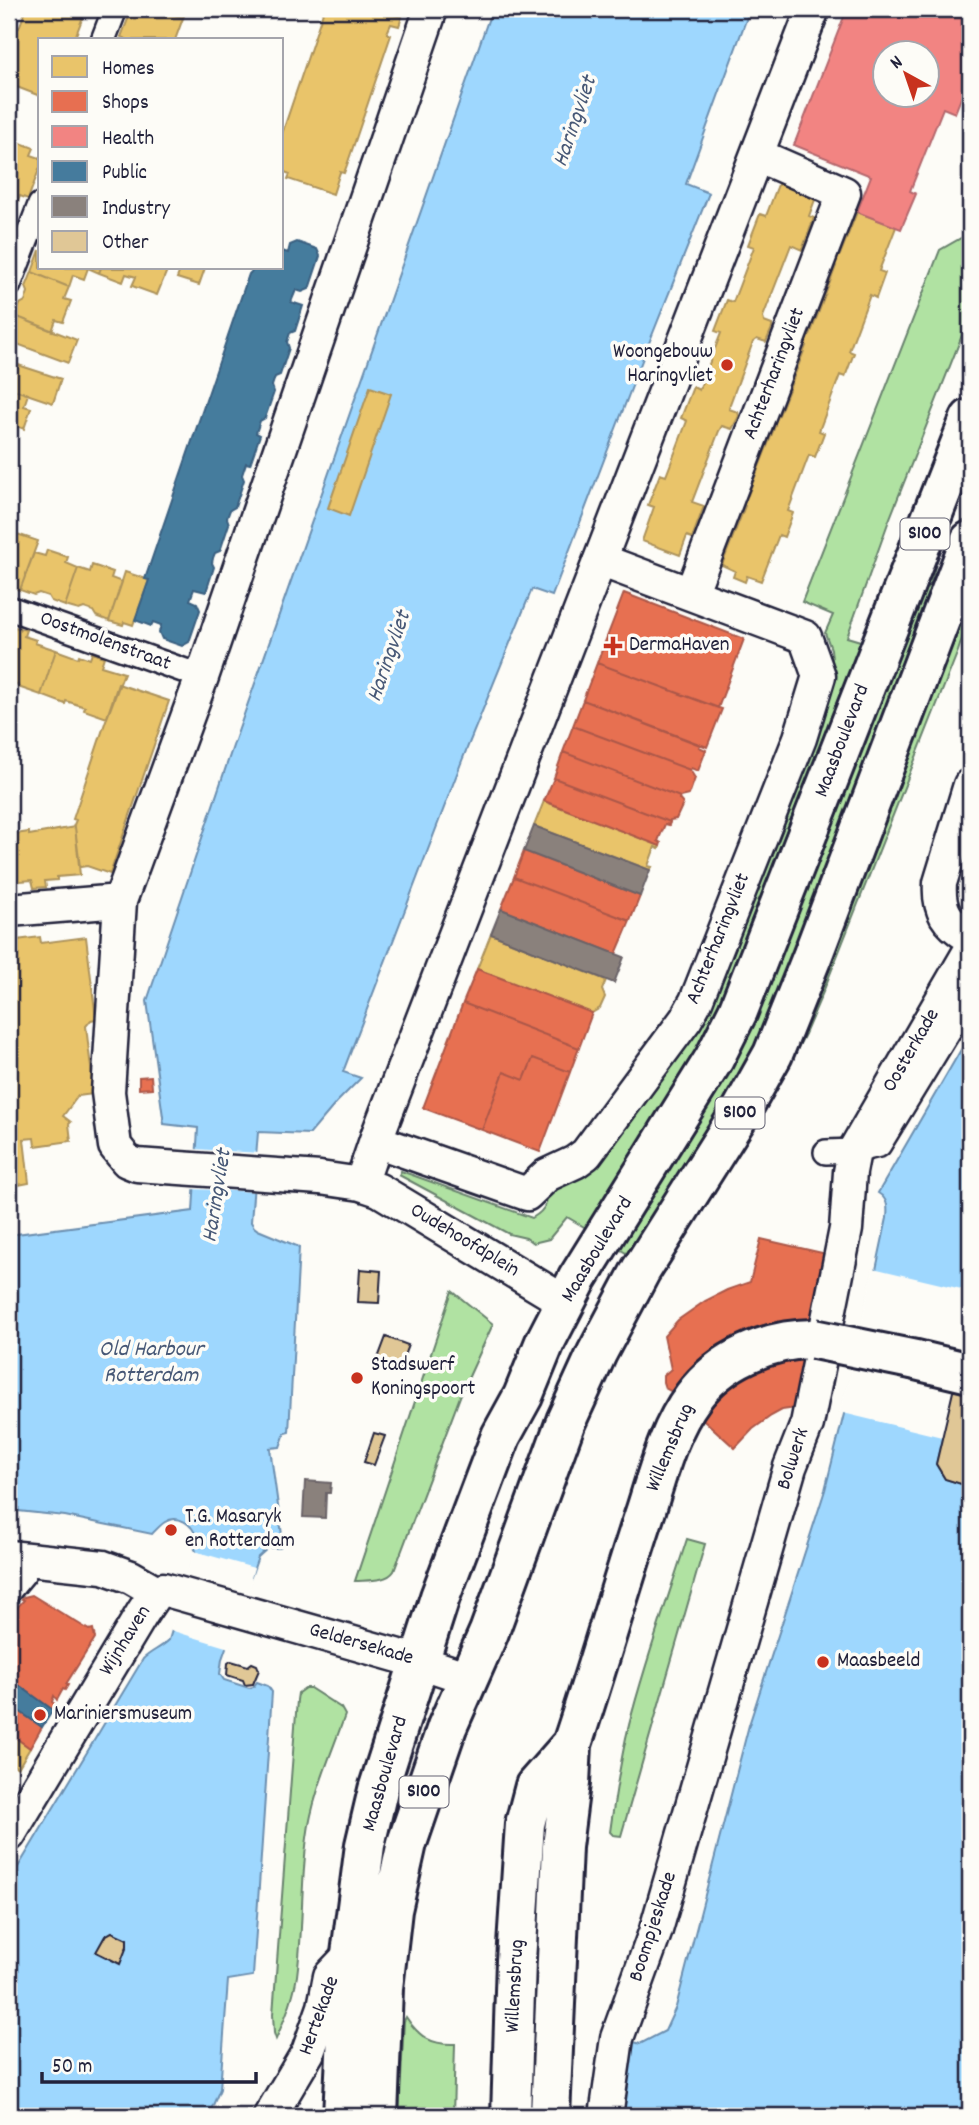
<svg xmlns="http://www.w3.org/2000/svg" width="979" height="2125" viewBox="0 0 979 2125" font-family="Dekko,sans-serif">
<rect width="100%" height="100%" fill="#fdfcf7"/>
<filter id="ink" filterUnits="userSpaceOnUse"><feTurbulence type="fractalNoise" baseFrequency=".0143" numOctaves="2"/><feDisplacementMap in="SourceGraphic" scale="14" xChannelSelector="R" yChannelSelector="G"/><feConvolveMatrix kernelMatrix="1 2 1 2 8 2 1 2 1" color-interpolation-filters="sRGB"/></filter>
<g filter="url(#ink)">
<path fill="#b0e2a2" stroke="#69826e" stroke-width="2" d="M970,225V315L888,523L847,637L867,643L714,1028L591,1231L567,1217L549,1239L533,1243L526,1238L509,1234L399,1175L401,1171L532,1218C548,1209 548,1200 547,1183L690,1024L833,670L831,649L825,633L833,615L802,602L940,250L966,235Z
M960,492L936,563L919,628L762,1042L633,1257L614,1246Z
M960,608L969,618L958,651L823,992L805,1034L789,1065Z
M452,1291L493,1324L461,1394L394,1571C387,1582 367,1580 355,1581Z
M687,1539L705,1544L621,1836L613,1835L610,1832C615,1796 620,1761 629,1725C645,1662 667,1601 687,1539Z
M305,1688H310L341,1708L345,1715C331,1755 312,1796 307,1838C301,1881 303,1924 298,1967C296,1992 286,2016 276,2039L274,2033L273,2014L297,1700L298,1693Z
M406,2017C419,2037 431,2045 455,2044L453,2116H399L404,2021Z"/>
<path fill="#9ed7fe" stroke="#6c8fb0" stroke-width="2" d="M492,9H750L686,184L709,193L639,368L552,596L532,589L463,758L343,1072L361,1078L337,1102L310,1134L258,1132L251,1222L254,1227L258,1230L299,1247L289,1432L285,1433L280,1447L270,1448L283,1542L280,1548H268L258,1557L222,1659L220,1674L224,1680L249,1688L253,1687L257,1682L268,1686L272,1692L253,1976L228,1980L220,2089L211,2110L205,2116H9V1882L143,1659C151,1651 161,1648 169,1640L196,1551L194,1547L196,1537C193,1524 178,1514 165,1522C160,1525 156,1530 152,1534L65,1516L9,1510V1235L193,1211L198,1128L164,1124L147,1001L234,743Z
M970,1034V1319L936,1464L945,1479L961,1484L970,1478V2116H617L631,2041L640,2044L665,2031L676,2007L749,1725L825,1490L853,1378L887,1218C888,1207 888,1199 878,1193Z"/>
<path fill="#fdfcf7" d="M194,1149L260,1153L257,1192L191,1189Z
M873,1268L970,1291V1334L946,1438L839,1412L850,1378Z
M194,1551L254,1568L251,1578L253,1579L229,1648L170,1630Z"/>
<path fill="#e9c46a" stroke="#ad935c" stroke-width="2" d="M26,9H86L74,40H40V96L9,84V24L19,28Z
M132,9H158L183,18L175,40H128L121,37Z
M158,9H187L183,18Z
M324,9H396L394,15L402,17L399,26L391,24L387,33L391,35L347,165L344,173L340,172L333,194L288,179L290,174L282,171V134Z
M10,139L34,148L31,155L40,158V167L28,199L20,196L15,209L11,208L9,214Z
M779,182L816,197L809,216L814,218L802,250L791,245L763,317L764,322L772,325V328L766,342L757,339L753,342L730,404L729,409L738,412L739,416L732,429L722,426L719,431L692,502L704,506L692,538L687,536L680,555L642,541L654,507L648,505L660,474L666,476L687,421L681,418L693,387L699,390L721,333L715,331L727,300L733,302L754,247L748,245L760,214L766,216Z
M857,212L896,227L879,271L885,273L876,298L870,295L849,351L854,353L845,377L840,375L819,431L824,433L815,457L809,455L788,511L793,513L784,537L779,535L761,581L747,576L745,582L733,577L735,571L722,565L745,506L741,504L746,494L748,495L775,426L772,425L776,414L779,415L806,346L802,345L806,334L810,335L836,266L833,265L837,254L840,255Z
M40,250V268H101L99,273L88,268L84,279L73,275L69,287L32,272Z
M101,268H168L157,295L132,286L136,277L126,274L123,282L99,273Z
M181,268H205L199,285L177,278Z
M32,272L69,287L64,299L71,301L63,322L56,320L52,331L15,316L20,304L25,301L28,292L26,287Z
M15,316L77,340L68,363L9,341L13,332L9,331Z
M9,362L61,379L53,403L9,388Z
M370,387L391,394L349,516L328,508Z
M9,388L28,394L24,406L31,408L24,429L17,426L13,437L9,436Z
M14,533L38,541L20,590L9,587V549Z
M47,550L68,557L66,563L78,568L65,606L51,601L48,596L39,593L34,595L20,590L34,553L45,556Z
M92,565L113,572L111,578L122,582L109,621L96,616L93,611L84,608L79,610L65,606L78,568L90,572Z
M125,572L149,580L133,625L124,622L123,625L109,621Z
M15,627L26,630L24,636L36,640L35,643L56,650L41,695L18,687V685L9,681V634L12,635Z
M56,650L78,658L79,655L90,659L92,653L104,657L101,666L124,673L107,718L84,710L85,707L66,701L65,704L41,695Z
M118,684L169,701L110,874L87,866L80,867L75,827H73L76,820L73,819Z
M544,801L660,846L659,849L655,847L648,866L652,867L650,870L534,826Z
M75,827L80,875L57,877V880L45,881L46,887L34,888L32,880L9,882V835L29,832V835Z
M491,934L606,980L602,990L605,997L600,1008L592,1013L477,969Z
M40,937L41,943L86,937L96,1019L91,1020L86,1026L94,1094L78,1096L63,1116L71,1122L69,1124L71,1141L35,1146L34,1138L24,1139L29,1183L18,1185L17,1181L9,1182V941Z
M9,1733L30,1748L18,1768L9,1762Z"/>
<path fill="#e76f51" stroke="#ac584a" stroke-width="2" d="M624,593L744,639L718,708L597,663Z
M597,663L722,709L707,747L583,700Z
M583,700L700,745L699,747L706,750L698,771L691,768L690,770L573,726Z
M573,726L690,770L695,778L689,795L680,797L563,752Z
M563,752L680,797L679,799L683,804L676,819L670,820V822L554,778Z
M554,778L670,822L669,825L665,824L658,841L661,843L660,846L544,801Z
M524,851L640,896L630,921L514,877Z
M514,877L630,921L616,954L501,909Z
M477,969L592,1013L579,1048L463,1003Z
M463,1003L579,1048L570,1072L533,1058L524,1080L504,1072L482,1130L423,1108Z
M533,1058L570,1072L540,1152L482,1130L504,1072L524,1080Z
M151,1076L152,1088L139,1089V1077Z
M761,1239L831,1255L795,1408L782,1410L771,1416L753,1429L735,1448L674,1393L665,1388L663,1382V1376L671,1369L664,1336L678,1320L705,1301L727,1290L750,1282Z
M32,1595L89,1630L93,1629L95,1638L66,1684L68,1685L65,1690L63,1689L57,1700L54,1696L52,1702L56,1705L53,1710L9,1678V1621L13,1615L11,1614L24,1600L22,1599L24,1597Z
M9,1704L42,1727L30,1748L9,1733Z"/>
<path fill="#f28482" stroke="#b4676d" stroke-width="2" fill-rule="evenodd" d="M847,9H970V61L968,68L970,69V75L955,113L943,108L910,191L916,194L901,229L857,212L871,176L794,145ZM884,52H926V94H884Z"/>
<path fill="#457b9d" stroke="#3a6080" stroke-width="2" d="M297,242L317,249L320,256L309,289L302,292L296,290L291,302L303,306L295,331L290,333L287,342L289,348L280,375L275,377L272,386L274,392L265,418L260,421L256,433L260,435L250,464L246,463L242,475L244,480L235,507L230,510L227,518L229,524L220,551L215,553L213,558L212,563L214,567L206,592L194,589L190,600L197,603L200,610L189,642L182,646L162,639L159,632L161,625L153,622L151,626L135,620L149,580L145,579L249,274L255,268H282V251L288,253L290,245Z
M9,1678L53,1710L42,1727L9,1704Z"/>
<path fill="#8a817c" stroke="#6b6468" stroke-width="2" d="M534,826L650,870L640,896L524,851Z
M501,909L624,957L614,983L491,934Z
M305,1481L331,1483L330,1493H326L325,1518L303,1517Z"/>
<path fill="#e0c796" stroke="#22223b" stroke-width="2" d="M360,1269L381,1271L379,1303L358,1302Z
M970,1319V1478L961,1484L945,1479L936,1464Z
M386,1337L408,1345L399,1369L377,1361Z
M374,1433L385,1436L374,1465L364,1462Z
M231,1661L248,1666L252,1663L257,1665L259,1670L253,1684L245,1685L243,1680L227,1675L228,1663Z
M112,1932L127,1939V1946L120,1964L96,1952L105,1936Z"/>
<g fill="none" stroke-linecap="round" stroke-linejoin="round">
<g stroke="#22223b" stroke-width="28">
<path id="pedestrian" d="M103,40L115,9
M9,285L40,205
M9,608L202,677
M826,1152L854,1151L879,1145L970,996
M9,1591L24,1573L30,1558"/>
</g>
<g stroke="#22223b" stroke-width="37">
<path id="minor" d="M431,9L202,677L120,901L108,1092L115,1146L127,1161L137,1165L320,1178L361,1184L379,1190L565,1302
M691,594L844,193L757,155
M970,785L940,883C938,911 947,923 970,937
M9,910L120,901
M376,1141L527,1194L547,1175L575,1162L586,1154L686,1019L696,1001L800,738L819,676L805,637L600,560
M361,1184L378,1134L813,9
M9,1557L103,1567L131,1577L157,1592
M9,1835L143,1612L155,1594L163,1589L420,1662L468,1678
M270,2116L308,2052L324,2007L330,1976L351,1954
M606,2116L617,2038L656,1930L790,1467L807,1424L846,1229L850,1172L854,1151L970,951"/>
</g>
<g stroke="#22223b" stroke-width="44">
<path id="secondary" d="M916,1360L970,1373
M511,2116L516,1960L525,1824L535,1786L572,1744
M550,2116L562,1847L570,1783L572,1744C598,1667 620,1588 646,1510C658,1472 669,1429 693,1397C721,1359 768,1339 814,1339"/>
</g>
<g stroke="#22223b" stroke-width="44">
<path id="primary" d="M343,2116L351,1954L365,1845L378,1790L440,1597L501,1436L523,1396L545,1342L578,1278L714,1059L738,1011L970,419
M378,2116L383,1988L392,1910L407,1843L447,1727L489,1632L566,1421L597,1353L641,1270L740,1113L773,1054L812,957L970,541"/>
</g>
<use href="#pedestrian" stroke="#fdfcf7" stroke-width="23"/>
<use href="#minor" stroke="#fdfcf7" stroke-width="32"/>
<use href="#secondary" stroke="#fdfcf7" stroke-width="38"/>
<use href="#primary" stroke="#fdfcf7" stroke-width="38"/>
<g stroke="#22223b" stroke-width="44" stroke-linecap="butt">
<path id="secondary-bridge" d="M814,1339L916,1360"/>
</g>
<use href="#secondary-bridge" stroke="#fdfcf7" stroke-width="38"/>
</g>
</g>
<g fill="#c8321e" stroke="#fdfcf7" stroke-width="2.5">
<circle cx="727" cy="365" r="7"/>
<path d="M609.5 635.5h7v7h7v7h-7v7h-7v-7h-7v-7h7z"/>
<circle cx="357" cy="1378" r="7"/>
<circle cx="171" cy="1530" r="7"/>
<circle cx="823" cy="1662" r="7"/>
<circle cx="40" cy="1715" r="7"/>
</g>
<g text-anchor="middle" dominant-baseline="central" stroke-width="7" stroke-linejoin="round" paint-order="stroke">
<g fill="#fdfcf7" stroke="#646373" stroke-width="2">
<rect x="900.5" y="518.5" width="49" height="31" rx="5"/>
<rect x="715.5" y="1097.5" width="49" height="31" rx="5"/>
<rect x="399.5" y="1776.5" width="49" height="31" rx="5"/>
</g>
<g font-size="19" font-weight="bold" fill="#22223b">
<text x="925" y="534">S100</text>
<text x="740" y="1113">S100</text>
<text x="424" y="1792">S100</text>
</g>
<g font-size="21" fill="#22223b" stroke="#fdfcf7" text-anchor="start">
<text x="713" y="353" text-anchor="end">Woongebouw<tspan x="713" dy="24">Haringvliet</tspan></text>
<text x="629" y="646">DermaHaven</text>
<text x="371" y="1366">Stadswerf<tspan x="371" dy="24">Koningspoort</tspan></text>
<text x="185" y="1518">T.G. Masaryk<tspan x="185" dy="24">en Rotterdam</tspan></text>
<text x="837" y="1662">Maasbeeld</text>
<text x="54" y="1715">Mariniersmuseum</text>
</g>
<g font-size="21" fill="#22223b" stroke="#fdfcf7">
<text transform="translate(775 374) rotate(-69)">Achterharingvliet</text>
<text transform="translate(105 642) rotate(20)">Oostmolenstraat</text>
<text transform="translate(843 741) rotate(-69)">Maasboulevard</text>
<text transform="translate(719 939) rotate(-68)">Achterharingvliet</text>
<text transform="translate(912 1051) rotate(-60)">Oosterkade</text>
<text transform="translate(464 1241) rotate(31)">Oudehoofdplein</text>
<text transform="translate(598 1250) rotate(-59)">Maasboulevard</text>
<text transform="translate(671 1448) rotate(-67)">Willemsbrug</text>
<text transform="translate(794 1459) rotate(-72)">Bolwerk</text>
<text transform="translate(126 1641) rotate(-58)">Wijnhaven</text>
<text transform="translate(361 1645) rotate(16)">Geldersekade</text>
<text transform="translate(386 1774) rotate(-74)">Maasboulevard</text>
<text transform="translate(654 1927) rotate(-72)">Boompjeskade</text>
<text transform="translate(516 1986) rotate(-87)">Willemsbrug</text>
<text transform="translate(320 2016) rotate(-70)">Hertekade</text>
</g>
<g font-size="23" font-style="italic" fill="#475876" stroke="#fdfcf7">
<text transform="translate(576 122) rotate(-71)">Haringvliet</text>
<text transform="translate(390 657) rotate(-71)">Haringvliet</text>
<text transform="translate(218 1196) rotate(-81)">Haringvliet</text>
<text x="151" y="1350">Old Harbour<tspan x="151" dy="26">Rotterdam</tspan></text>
</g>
</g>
<rect width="979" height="2125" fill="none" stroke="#fdfcf7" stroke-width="35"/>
<rect x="18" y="18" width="944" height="2090" fill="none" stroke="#22223b" stroke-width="2.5" filter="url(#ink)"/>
<rect x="38" y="38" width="245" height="231" fill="#fdfcf7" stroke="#a5a5ac" stroke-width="2"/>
<rect x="52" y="56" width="35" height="21" fill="#e9c46a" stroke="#a5a5ac" stroke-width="2"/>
<text x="102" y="74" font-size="21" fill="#22223b">Homes</text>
<rect x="52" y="91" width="35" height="21" fill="#e76f51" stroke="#a5a5ac" stroke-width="2"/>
<text x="102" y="108" font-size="21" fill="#22223b">Shops</text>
<rect x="52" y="126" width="35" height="21" fill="#f28482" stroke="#a5a5ac" stroke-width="2"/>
<text x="102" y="144" font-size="21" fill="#22223b">Health</text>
<rect x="52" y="161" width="35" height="21" fill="#457b9d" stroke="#a5a5ac" stroke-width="2"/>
<text x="102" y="178" font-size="21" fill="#22223b">Public</text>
<rect x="52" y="196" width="35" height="21" fill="#8a817c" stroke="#a5a5ac" stroke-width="2"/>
<text x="102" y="214" font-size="21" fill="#22223b">Industry</text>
<rect x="52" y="231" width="35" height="21" fill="#e0c796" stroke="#a5a5ac" stroke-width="2"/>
<text x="102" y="248" font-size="21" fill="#22223b">Other</text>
<g transform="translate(906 74) rotate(320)"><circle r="33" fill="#fdfcf7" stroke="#a5a5ac" stroke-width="2"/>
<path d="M0-5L12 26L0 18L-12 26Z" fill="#c8321e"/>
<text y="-10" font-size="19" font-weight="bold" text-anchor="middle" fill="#22223b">N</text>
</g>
<path d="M42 2072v10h214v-10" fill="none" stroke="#22223b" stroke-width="3.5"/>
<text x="52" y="2072" font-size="21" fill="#22223b" stroke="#fdfcf7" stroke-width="5" paint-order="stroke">50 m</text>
</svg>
